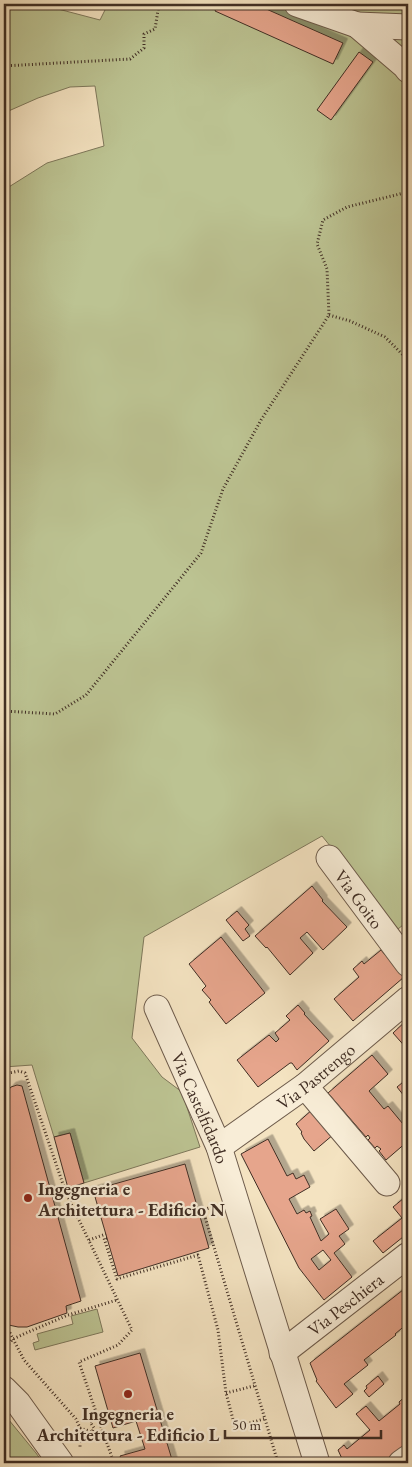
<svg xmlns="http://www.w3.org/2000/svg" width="412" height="1467" viewBox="0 0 412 1467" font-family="'EB Garamond',serif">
<defs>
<filter id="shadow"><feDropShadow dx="4.5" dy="-4.5" stdDeviation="0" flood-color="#0004"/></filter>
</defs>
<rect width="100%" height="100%" fill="#f4e3c1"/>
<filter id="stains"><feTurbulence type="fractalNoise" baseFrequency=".004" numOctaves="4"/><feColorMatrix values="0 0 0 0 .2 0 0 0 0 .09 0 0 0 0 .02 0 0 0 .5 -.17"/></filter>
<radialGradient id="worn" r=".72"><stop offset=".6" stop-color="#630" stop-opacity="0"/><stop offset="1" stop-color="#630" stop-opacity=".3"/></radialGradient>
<path fill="#bcc392" stroke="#7e785b" d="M4,4H39L100,20L108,4H408V921L398,929L322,836L144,937L132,1038L162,1077L182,1092L200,1147L84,1183L70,1133L54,1137L32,1065L4,1067V190L47,163L104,146L95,86L70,87L38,98L4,113Z
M97,1309L103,1332L35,1350L33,1343L39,1341L37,1334L73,1324L71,1316Z
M4,1414L36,1453L43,1463H4Z"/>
<path fill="#e6a58c" stroke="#402e24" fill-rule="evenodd" filter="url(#shadow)" d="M218,4H255L343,43L333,64L215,11Z
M359,52L373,62L331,120L317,110Z
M312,886L323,900L322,901L347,927L323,950L307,932L300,938L313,953L290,975L267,947L266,948L255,936Z
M237,911L249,925L245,929L250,936L243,941L226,920Z
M221,937L265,993L226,1024L209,1002L211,1000L202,990L206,986L189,964Z
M381,950L404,977L353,1021L334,999L359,977L353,969L362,961L364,964Z
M298,1005L305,1013L304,1014L329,1041L297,1070L292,1063H290L258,1087L237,1060L269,1035L276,1042L279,1039L275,1033L290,1020L286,1016Z
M408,1019V1050L393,1033Z
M372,1055L388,1074L369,1091L384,1109L388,1106L408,1130V1141L386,1160L379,1151L381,1149L377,1146L375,1148L368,1140L370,1138L368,1135L366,1137L328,1093Z
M408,1078V1101L397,1087Z
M17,1085L22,1086L81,1301L66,1306L67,1313L27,1327H18L4,1324V1095L11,1087Z
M313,1109L334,1134L314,1151L304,1139L301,1133L302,1132L296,1124Z
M70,1133L84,1183L68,1188L54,1137Z
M268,1139L287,1176L293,1173L296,1179L304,1175L310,1187L289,1199L297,1214L304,1210L306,1213L310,1211L312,1216L310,1217L321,1241L329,1234L320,1219L336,1209L349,1229L339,1236L345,1244L334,1253L352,1277L324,1300L299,1268L241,1154ZM323,1250L331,1260L319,1270L311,1259Z
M185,1164L209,1248L118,1276L93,1190Z
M404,1198L408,1204V1233L383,1253L373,1241L402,1218L393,1207Z
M408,1286V1323L395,1334L396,1335L364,1360L368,1365L344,1384L353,1394L336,1408L316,1381L317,1380L310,1363Z
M140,1353L173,1463H123L120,1456L145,1449L136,1421L113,1428L95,1366Z
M378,1376L384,1384L369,1397L364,1391L367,1388L366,1386Z
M408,1394V1446L387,1463H344L338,1450L344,1445L347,1449L370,1430L356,1414L366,1406L379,1421L400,1404L399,1402Z"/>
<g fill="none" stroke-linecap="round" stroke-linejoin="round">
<g stroke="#6d5b4b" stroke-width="27">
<g id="minor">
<path d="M297,4L357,25L405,66L408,70"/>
<path d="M357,25L408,27"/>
<path id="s1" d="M329,858L408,964"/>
<path id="s2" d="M157,1008L219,1147L317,1463"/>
<path d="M305,1086L387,1183"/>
<path id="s3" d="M219,1147L305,1086L408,999"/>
<path id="s4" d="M282,1353L408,1255"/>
<path d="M4,1389L18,1403L61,1463"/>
<path d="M401,1463L408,1458"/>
</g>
</g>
<path stroke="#402e24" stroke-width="3" stroke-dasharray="1 2.5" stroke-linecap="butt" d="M4,66L130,59L144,48V34L155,29L159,4
M329,315L350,321L385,337L408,360
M4,711L55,714L86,695L201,553L223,489L261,420L329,315L327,269L317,244L323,220L347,207L408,192
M4,1074L19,1071L25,1073L66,1193L132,1330L118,1345L79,1362L98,1418
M215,1206L203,1210L278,1463
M198,1211L203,1210
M107,1238H104L117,1279L198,1255L218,1330L226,1393L235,1427L264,1419
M89,1240L106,1234
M4,1329L10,1333L24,1360L76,1419L80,1428V1449
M4,1349L13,1339L26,1333L68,1315L117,1300
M226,1393L254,1386
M80,1428L92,1432L94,1428L90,1422L98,1418L114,1463"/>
<use href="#minor" stroke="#f8edd7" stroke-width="25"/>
</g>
<g fill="#8f2418" stroke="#f8edd7" stroke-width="2">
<circle cx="28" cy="1198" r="5"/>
<circle cx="128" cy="1394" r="5"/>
</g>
<g text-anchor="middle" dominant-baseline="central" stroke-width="4.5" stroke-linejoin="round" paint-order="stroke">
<g font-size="18" fill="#402e24" stroke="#f8edd7">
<text stroke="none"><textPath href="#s1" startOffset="51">Via Goito</textPath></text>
<text stroke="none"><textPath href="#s3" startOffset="120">Via Pastrengo</textPath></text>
<text stroke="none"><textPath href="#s2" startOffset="109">Via Castelfidardo</textPath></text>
<text stroke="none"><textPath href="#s4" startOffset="80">Via Peschiera</textPath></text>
</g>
<g font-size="18" font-weight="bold" fill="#402e24" stroke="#f8edd7" text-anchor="start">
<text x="38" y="1188">Ingegneria e<tspan x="38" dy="21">Architettura - Edificio N</tspan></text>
<text x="128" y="1413" text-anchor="middle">Ingegneria e<tspan x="128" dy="21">Architettura - Edificio L</tspan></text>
</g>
</g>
<rect width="412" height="1467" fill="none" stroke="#f4e3c1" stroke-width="20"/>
<rect x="5" y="5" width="402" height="1457" fill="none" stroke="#402e24" stroke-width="2.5"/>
<rect x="10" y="10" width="392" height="1447" fill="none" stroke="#402e24"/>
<path d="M225 1430v8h156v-8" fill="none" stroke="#402e24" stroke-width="2.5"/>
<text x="232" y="1430" font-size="15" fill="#402e24" stroke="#f8edd7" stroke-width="4" paint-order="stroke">50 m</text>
<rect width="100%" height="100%" filter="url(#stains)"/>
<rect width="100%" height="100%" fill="url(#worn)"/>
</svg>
